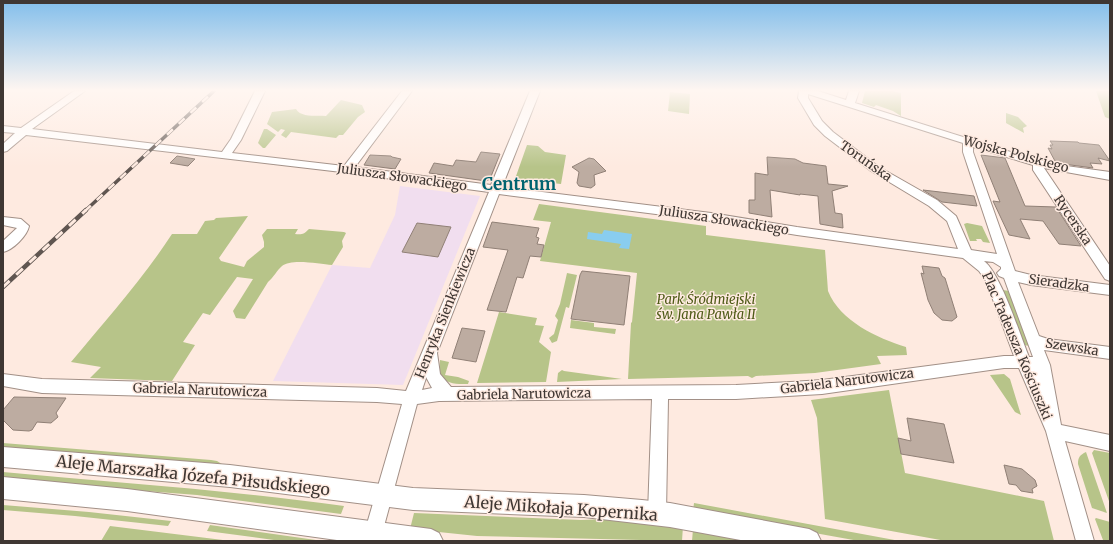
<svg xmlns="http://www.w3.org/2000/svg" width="1113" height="544" viewBox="0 0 1113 544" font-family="Merriweather,serif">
<rect width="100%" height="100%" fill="#feeae0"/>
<path fill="#f1deef" d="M400,186L480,196L403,385L273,381L332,265L370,268L395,215Z"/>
<path fill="#b7c489" d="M865,91H892L901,93V116L893,111L876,105L874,107L862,103Z
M1096,91H1110V119L1105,117Z
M670,92L690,94L689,114L668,111Z
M341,100L362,105L365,112L358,117L343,135H339L336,138L291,132L286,138L281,135L285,130L281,129L278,132L267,124L272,112L296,109C301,118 317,115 326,116Z
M1006,113L1018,117L1027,126L1023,128L1024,133L1006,123Z
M264,129H267L276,135L265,148H263L258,143Z
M527,145L538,146L545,152L566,155L561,184L515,179Z
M539,204L706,226V235L825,250L828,291C840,321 877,338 906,347L907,355L877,356L881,364L815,373L756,376L752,378L748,376L628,379L631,323L632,322L637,273L540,261L551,222L533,220Z
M248,216L219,258L221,261L244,267L247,261L264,247V242L262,235L267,229H298L295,234C302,235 304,234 309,229L344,232L346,233L342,241L343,247L332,265C320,264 291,258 282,266C277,270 274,277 268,282L245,319L236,318L233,311L253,279L237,277L210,315L203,313L183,342L195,345L172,381L90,378L101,367L71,362C106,320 142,280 172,234H197L205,221L214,220L216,218Z
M967,223L982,226L990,243L983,242L981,239H976L977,241H970L964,224Z
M567,273L577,275L569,308L566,307L557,341L552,343L549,338L554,334L558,320L555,316L560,304Z
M1003,290L1009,291L1030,346L1023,345Z
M499,312L537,318L535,325L544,326L539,342L551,352L546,382L477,383Z
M571,320L594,323V327L616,329L615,334L570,328Z
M440,360L449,362L445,375L458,377L469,381L468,384C456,384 446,385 439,373Z
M562,370L564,371L622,379L557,382L558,373Z
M1004,374L1010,379L1021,415L1015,412L990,375Z
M889,390L905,473L1044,501L1054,541H946L825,519L817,418L811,400Z
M3,443L211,460L217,461L225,466L3,449Z
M1094,450L1110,453V504L1092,453Z
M1086,452L1107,513L1092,508L1078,464C1078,457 1080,455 1086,452Z
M3,472C117,483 231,490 344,506L341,514L197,495L3,480Z
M694,503L900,541H859L693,511Z
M3,505L89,512L171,521L168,526L75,516L3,510Z
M414,513L581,520L608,519L683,526L682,541L477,536L410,529Z
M1096,518L1110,522V541L1103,540L1095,519Z
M210,525L323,541H281L207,531Z
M110,526L231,541H101Z
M693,529L760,541H692Z"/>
<path fill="#89cdef" d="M604,230L632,234L629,249L619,248L621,244L587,239L588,232L602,234Z"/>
<path fill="#bdaca1" stroke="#908076" d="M1050,141L1078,142L1079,143L1099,145L1110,161L1098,158L1102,164L1090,163L1093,168L1056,163L1048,148L1052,149L1050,145H1053Z
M481,152L500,154L490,179L486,181L429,173L434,163L453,166L456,160L476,162Z
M370,155L391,156L392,157L401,159L395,169L364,165Z
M981,155L1005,158L1025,206L1056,207L1081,246L1059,244L1043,221L1020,219L1030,239L1009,235L993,201L1000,202Z
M177,156L195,159L188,166L170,163Z
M767,157L795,159L803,163L826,166L828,184L848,186L832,191L835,213L842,214L843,228L820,224L818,196L800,194V195L770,190L772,217L749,213V200H755V173L768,175Z
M589,158L594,159L606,171L594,175L595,185L591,188L579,186L577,183L579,172L572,167Z
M923,190L974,196L977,206L942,202Z
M492,222L539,228L536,237L539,238L537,244L544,245L541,257L530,256L523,278L517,277L506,312L487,310L508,250L483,247Z
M417,223L451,227L438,257L402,252Z
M922,266L939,268L942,276L945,278L957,317L952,321L942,320L934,313L928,300L921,273L924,274Z
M582,271L630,276L624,325L571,319L580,275Z
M462,328L485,331L476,362L452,358Z
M14,397L66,398L56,413L58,417L51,423L37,422L32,430L29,431L13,430L3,420V410Z
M907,418L944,424L954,463L901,454L898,438L911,441Z
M1004,465L1022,469L1035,480L1037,486L1032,489L1033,493L1021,491L1016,485L1009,484Z"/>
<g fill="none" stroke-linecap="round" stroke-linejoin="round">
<g stroke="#a29087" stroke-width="2">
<path id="minor" d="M74,91H85L32,129L222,152L231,139L255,91H265L241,140L232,153L344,166L402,91H412L355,167L491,185L530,91H540L502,187L711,213L797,227L958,249L947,221L929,206L871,171L825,136L814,125L798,98L799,91H818L846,100L849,91H859L855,103L1020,155L1059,165L1110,172V180L1044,168L1110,266V281L1105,279L1033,170V165L973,147V152L1015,271L1031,275L1110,285V295L1031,285L1018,282L1039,336L1048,339L1110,347V359L1044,350L1050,365L1061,425L1110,435V451L1065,441L1094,541H1076L1046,431L1019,368H1004L822,394L736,399H668L666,514L663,520L657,523L651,520L648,514L652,399L439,401L417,404L380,541H362L402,404L377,402L42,393L3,386V374L42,379L377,388L406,391L489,192L333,171L26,135L7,151L3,152V144L15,133L3,132V126L21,128ZM808,94L963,143V152L997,254L971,250L956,216L937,200L879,167L833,132L822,121L808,98ZM499,194L711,221L797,235L963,258L979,271L986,281L1014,356H1004L822,380L791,382L736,385L451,387L440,374L437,353ZM984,261L993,262L1001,267V269L997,273L999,276L1004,278L1033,357H1029C1020,335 1001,274 984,261ZM426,377L432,388L422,390L426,378Z
M3,217L21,219L29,226C27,236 13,250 3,252V241L17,228L3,225Z"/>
</g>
<g stroke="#a29087" stroke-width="2">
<path id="major" d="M3,447L230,465L413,488L584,495L642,500L670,503L809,529L817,533L821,541H746L670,527L584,517L413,510L230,487L3,467Z
M3,477L127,489L431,529L439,533L443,541H344L127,511L3,499Z"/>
</g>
<use href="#minor" fill="#fff" fill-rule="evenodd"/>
<use href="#major" fill="#fff" fill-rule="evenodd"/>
<g stroke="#605651" stroke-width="3.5">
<path id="rail-far1" d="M85,211L214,91"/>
</g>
<g stroke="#605651" stroke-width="4.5">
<path id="rail" d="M3,287L86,210"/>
</g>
<use href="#rail-far1" stroke="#feeae0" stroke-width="2.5" stroke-dasharray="8" stroke-linecap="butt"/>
<use href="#rail" stroke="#feeae0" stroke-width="3" stroke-dasharray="9" stroke-linecap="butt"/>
</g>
<linearGradient id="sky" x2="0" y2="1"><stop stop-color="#82beeb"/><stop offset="0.54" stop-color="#fff6f1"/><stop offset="1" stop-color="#fff6f1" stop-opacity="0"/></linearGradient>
<rect width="1113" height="167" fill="url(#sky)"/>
<g text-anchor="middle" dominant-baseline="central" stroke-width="3" stroke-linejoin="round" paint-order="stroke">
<g font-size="13" fill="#3f3733" stroke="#feeae0">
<text transform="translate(1016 154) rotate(15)">Wojska Polskiego</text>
<text transform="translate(866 161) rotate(35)">Toruńska</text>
<text transform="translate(402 177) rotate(8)">Juliusza Słowackiego</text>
<text transform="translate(724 220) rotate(9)">Juliusza Słowackiego</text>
<text transform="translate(1073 220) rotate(56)">Rycerska</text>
<text transform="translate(1059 283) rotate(8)">Sieradzka</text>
<text transform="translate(445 313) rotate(-68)">Henryka Sienkiewicza</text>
<text transform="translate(1017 346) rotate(67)">Plac Tadeusza Kościuszki</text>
<text transform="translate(1072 347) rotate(9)">Szewska</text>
<text transform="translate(847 381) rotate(-7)">Gabriela Narutowicza</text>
<text transform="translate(200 390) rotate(2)">Gabriela Narutowicza</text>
<text transform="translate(524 394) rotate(-1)">Gabriela Narutowicza</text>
</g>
<g font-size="13" font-style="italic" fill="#4e5a16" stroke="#feeae0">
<text x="706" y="299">Park Śródmiejski<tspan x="706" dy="15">św. Jana Pawła II</tspan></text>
</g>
<g font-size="16" fill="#3f3733" stroke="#feeae0">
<text transform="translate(193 475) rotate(6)">Aleje Marszałka Józefa Piłsudskiego</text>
<text transform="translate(561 508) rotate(4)">Aleje Mikołaja Kopernika</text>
</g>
<g font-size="17" font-weight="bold" fill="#006370" stroke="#feeae0">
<text x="519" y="184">Centrum</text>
</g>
</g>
<rect width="1113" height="544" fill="none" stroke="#3f3733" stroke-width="8"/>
</svg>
